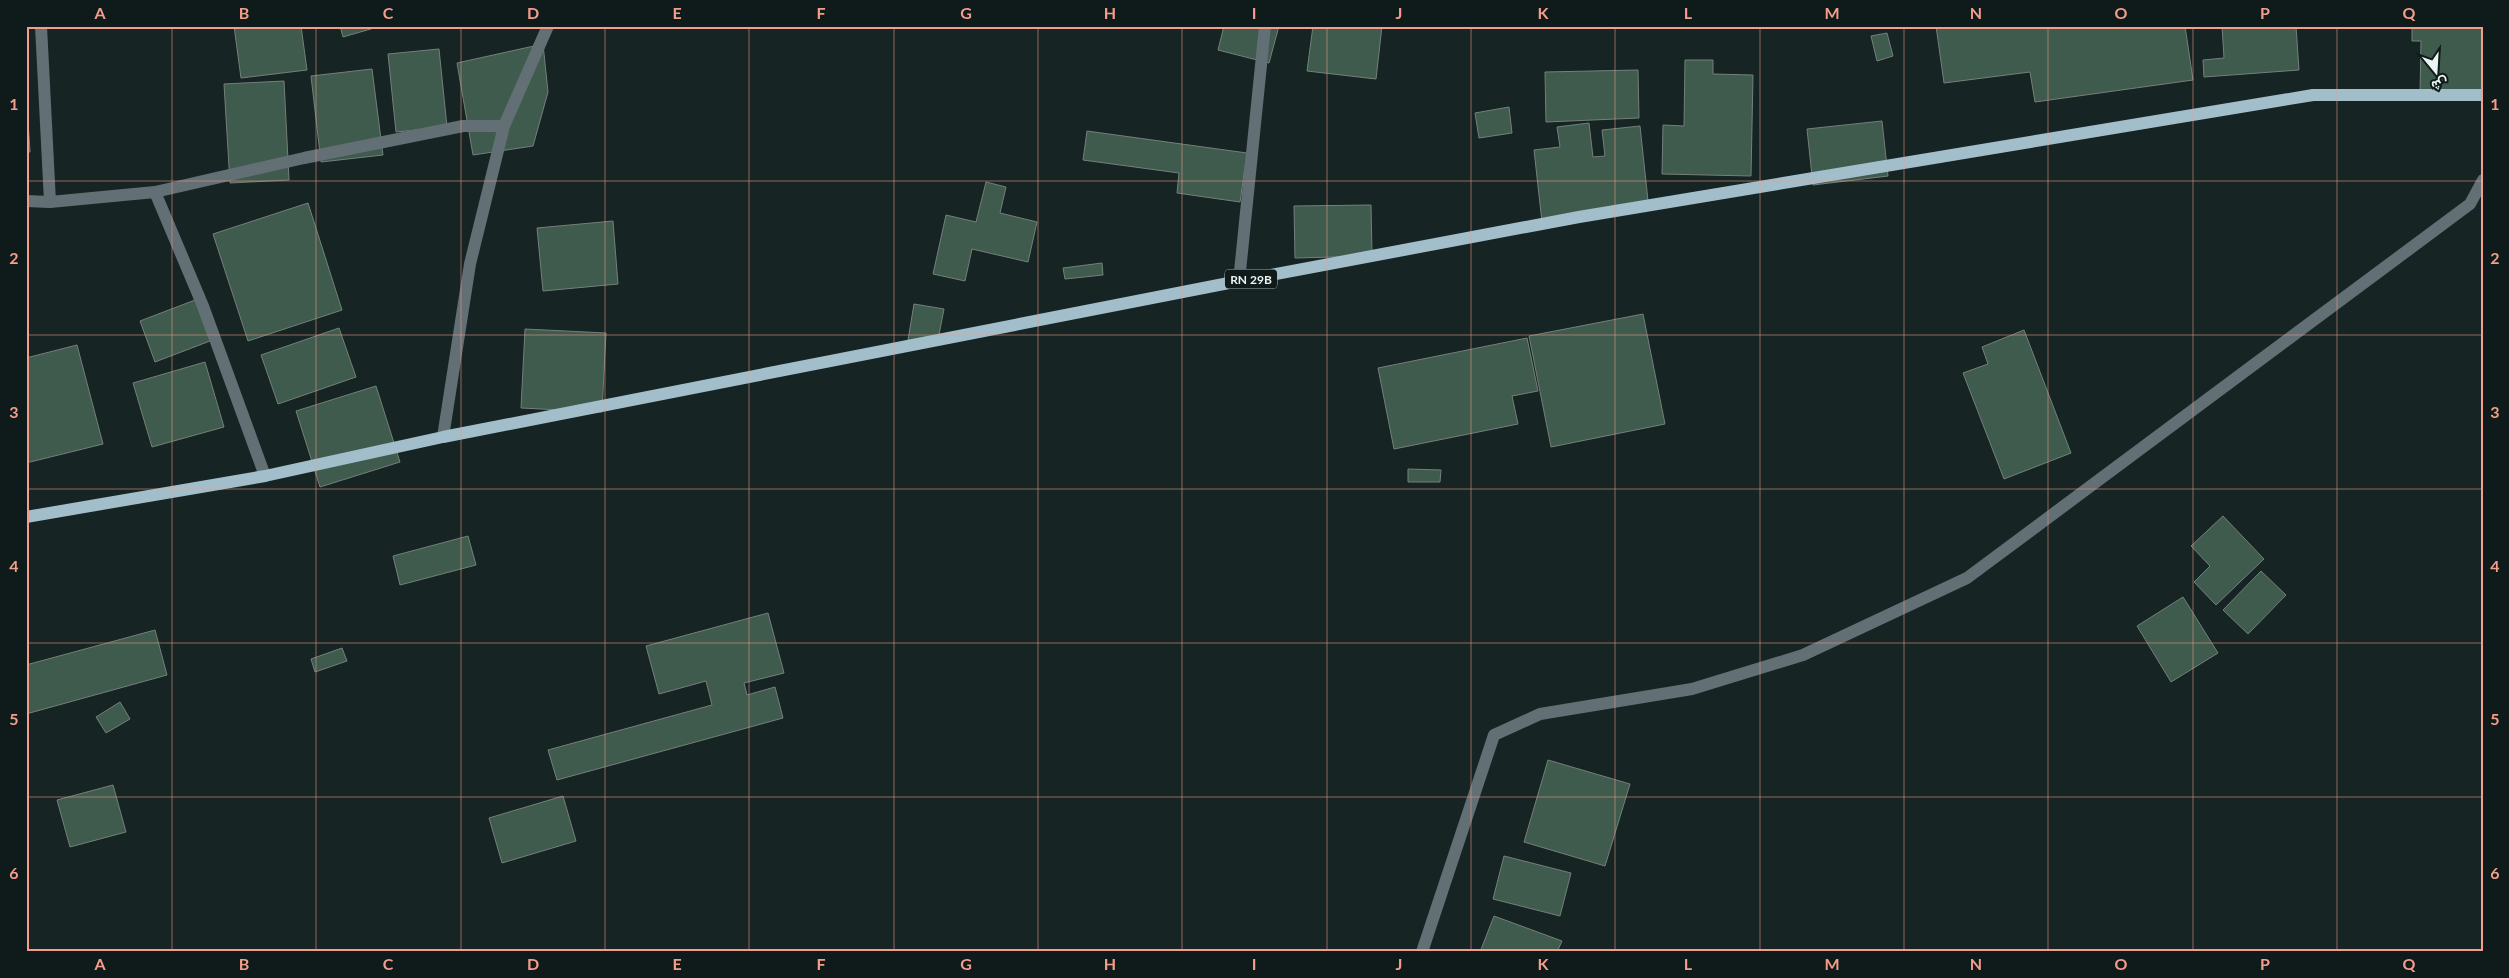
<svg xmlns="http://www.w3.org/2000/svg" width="2509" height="978" viewBox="0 0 2509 978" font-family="Lato,Vazirmatn,sans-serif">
<rect width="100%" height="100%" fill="#172424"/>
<path fill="#3f5b4d" stroke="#74807a" d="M234,26H301L307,70L241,78Z
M340,26H381L343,37Z
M1224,26H1279L1269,63L1218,50Z
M1313,26H1382L1376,79L1307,71Z
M1936,26H2185L2193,80L2035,102L2030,72L1944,83Z
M2222,26H2296L2299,70L2204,77L2203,60L2224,58Z
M2412,26H2483V97L2420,95L2421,41H2412Z
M1887,33L1893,56L1877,61L1871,36Z
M543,44L548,92L533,146L473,155L457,63Z
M439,49L447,127L396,132L388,54Z
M1685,60H1713V74L1753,75L1751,176L1662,174L1663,125L1684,126Z
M372,69L383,155L321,162L311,76Z
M1638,70L1639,118L1546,122L1545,72Z
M284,81L289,180L230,183L224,84Z
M26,89L30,152H26Z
M1509,107L1512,133L1479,138L1475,113Z
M1882,121L1888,176L1813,185L1807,129Z
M1589,123L1593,157L1605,156L1602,130L1640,126L1649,210L1542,222L1534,150L1560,147L1557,127Z
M1087,131L1247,153L1240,202L1177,193L1179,173L1083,160Z
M986,182L1006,187L1000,213L1037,222L1028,262L972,249L965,281L933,274L946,215L976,222Z
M308,203L342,310L248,341L213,234Z
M1371,205L1372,256L1295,258L1294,206Z
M613,221L618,284L543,291L537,228Z
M1102,263L1103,275L1065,279L1063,268Z
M195,300L210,341L155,362L140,321Z
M914,304L944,309L937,345L908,340Z
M1643,314L1665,424L1551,447L1529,336Z
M339,328L356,377L278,404L261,355Z
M525,329L606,333L602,412L521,408Z
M2024,330L2071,453L2004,479L1963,373L1988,364L1982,347Z
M1527,338L1538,391L1512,396L1518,424L1394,449L1378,368Z
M77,345L103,444L26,463V358Z
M205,362L224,427L152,447L133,383Z
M376,386L400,462L320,487L296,411Z
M1408,469L1441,470L1440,482H1408Z
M2223,516L2264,559L2216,605L2194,582L2210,566L2191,546Z
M468,536L476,565L400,585L393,556Z
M2261,571L2286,595L2248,634L2223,610Z
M2183,597L2218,653L2171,682L2137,626Z
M768,613L784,673L744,683L747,695L775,687L783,718L557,780L548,750L712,705L706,681L659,694L646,646Z
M155,630L167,675L26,714V665Z
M342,648L347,661L315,672L311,659Z
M120,702L130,719L106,733L96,717Z
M1548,760L1630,784L1605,866L1524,842Z
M113,785L126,832L70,847L57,800Z
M563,796L576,841L502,863L489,818Z
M1504,856L1571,873L1560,916L1493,899Z
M1494,916L1562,941L1557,952H1480Z"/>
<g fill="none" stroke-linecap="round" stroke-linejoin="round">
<path stroke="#626f75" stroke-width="12" d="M41,26L50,202
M155,192L203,306L265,476
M26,201L50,202L155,192L304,158L463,126H504
M1239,281L1265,26
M443,437L470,264L504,126L548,26
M1422,952L1494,735L1540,714L1692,689L1803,655L1967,578L2470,204L2483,180"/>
<path stroke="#a2becb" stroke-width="12" d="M26,517L265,476L443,437L1239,281L1579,217L2313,95H2483"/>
</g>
<path fill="none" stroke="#f49d8b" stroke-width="1" stroke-opacity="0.55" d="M172,26V952M316,26V952M461,26V952M605,26V952M749,26V952M894,26V952M1038,26V952M1182,26V952M1327,26V952M1471,26V952M1615,26V952M1760,26V952M1904,26V952M2048,26V952M2193,26V952M2337,26V952M26,181H2483M26,335H2483M26,489H2483M26,643H2483M26,797H2483"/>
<g text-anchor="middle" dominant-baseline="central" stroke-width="5" stroke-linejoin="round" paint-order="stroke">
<rect fill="#0e1b1a" stroke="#a9b2b2" stroke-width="1" x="1225" y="269.5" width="52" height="19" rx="4"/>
<g font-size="12" font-weight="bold" fill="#ebf3f3">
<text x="1251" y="279">RN 29B</text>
</g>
</g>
<rect width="2509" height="978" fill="none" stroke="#0e1b1a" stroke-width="55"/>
<g transform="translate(2436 72) rotate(162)" stroke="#0e1b1a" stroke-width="4" paint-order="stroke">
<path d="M0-4L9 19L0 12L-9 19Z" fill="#ebf3f3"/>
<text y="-8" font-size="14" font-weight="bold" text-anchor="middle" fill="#ebf3f3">ش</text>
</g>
<rect x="28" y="28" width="2454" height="922" fill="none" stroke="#f49d8b" stroke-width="2"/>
<g font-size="16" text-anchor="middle" font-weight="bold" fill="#f49d8b">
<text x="100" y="19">A</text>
<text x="244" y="19">B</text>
<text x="388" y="19">C</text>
<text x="533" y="19">D</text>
<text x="677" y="19">E</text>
<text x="821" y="19">F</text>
<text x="966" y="19">G</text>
<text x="1110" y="19">H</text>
<text x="1254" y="19">I</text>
<text x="1399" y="19">J</text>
<text x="1543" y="19">K</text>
<text x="1688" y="19">L</text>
<text x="1832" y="19">M</text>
<text x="1976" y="19">N</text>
<text x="2121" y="19">O</text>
<text x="2265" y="19">P</text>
<text x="2409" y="19">Q</text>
<text x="14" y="110">1</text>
<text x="2495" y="110">1</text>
<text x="14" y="264">2</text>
<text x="2495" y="264">2</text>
<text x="14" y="418">3</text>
<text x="2495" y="418">3</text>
<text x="14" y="572">4</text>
<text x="2495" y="572">4</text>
<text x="14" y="725">5</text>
<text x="2495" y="725">5</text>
<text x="14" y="879">6</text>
<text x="2495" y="879">6</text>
<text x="100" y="970">A</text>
<text x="244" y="970">B</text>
<text x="388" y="970">C</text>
<text x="533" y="970">D</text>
<text x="677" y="970">E</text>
<text x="821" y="970">F</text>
<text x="966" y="970">G</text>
<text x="1110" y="970">H</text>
<text x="1254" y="970">I</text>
<text x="1399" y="970">J</text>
<text x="1543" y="970">K</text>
<text x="1688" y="970">L</text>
<text x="1832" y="970">M</text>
<text x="1976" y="970">N</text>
<text x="2121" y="970">O</text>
<text x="2265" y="970">P</text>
<text x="2409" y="970">Q</text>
</g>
</svg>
